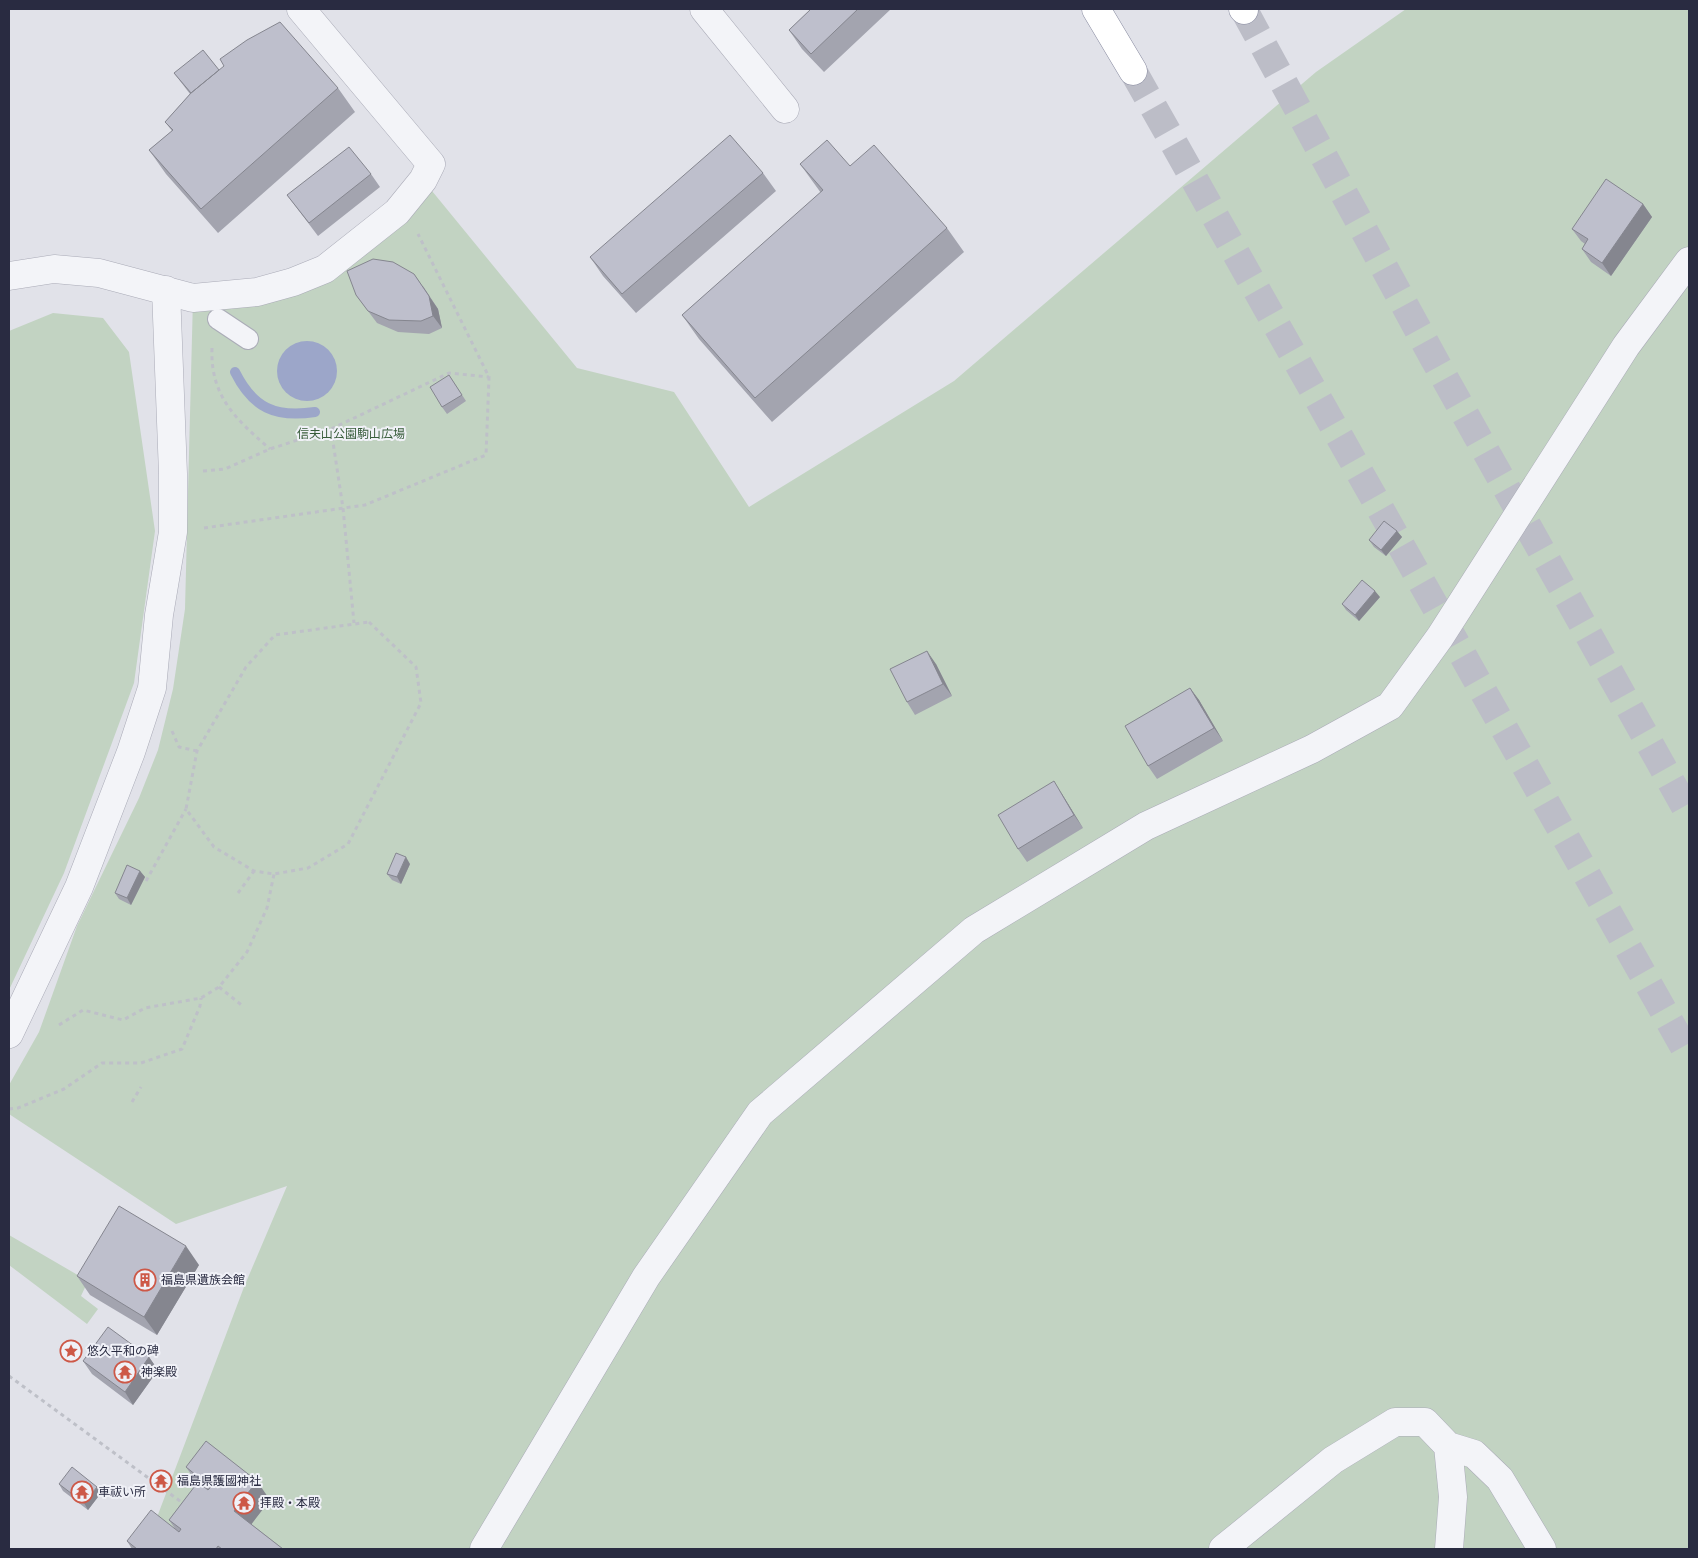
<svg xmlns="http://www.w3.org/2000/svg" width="1698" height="1558" viewBox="0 0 1698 1558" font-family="'DejaVu Sans','Noto Sans JP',sans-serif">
<rect width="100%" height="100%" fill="#e1e2e9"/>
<path fill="#c2d3c2" d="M1406,9H1689V1549H145L244,1287L287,1186L176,1224L9,1114V1085L39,1032L77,926L139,798L158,750L173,689L185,609L193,298L293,282L423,180L577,368L674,392L749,507L954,381L1316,72Z
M53,313L103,318L129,352L155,531L134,683L64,873L9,990V331Z
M9,1235L88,1281L81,1296L98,1309L87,1324L9,1265Z"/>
<path fill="#9ca6c9" d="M277 371a30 30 0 1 1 60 0a30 30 0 1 1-60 0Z"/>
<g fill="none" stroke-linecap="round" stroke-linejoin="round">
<path stroke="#9ca6c9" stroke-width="10" d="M235,372C253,408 275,418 315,412"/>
<path stroke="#bcbdc7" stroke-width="28" stroke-dasharray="28 14" stroke-linecap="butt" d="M1244,10L1434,359L1689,814
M1133,71L1689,1056"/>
<g stroke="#aaabb7" stroke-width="22">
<path id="pedestrian" d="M218,319L248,339"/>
</g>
<g stroke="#aaabb7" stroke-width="29">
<path id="minor" d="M704,9L785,109
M9,276L54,269L99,273L193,298L257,292L293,282L325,269L397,212L423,180L431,164L301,9
M9,1034L79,887L131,752L152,688L159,615L173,532V474L166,290
M1448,1446L1453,1497L1449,1549
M484,1549L646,1277L760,1113L974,930L1146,826L1312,749L1390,706L1440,637L1626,346L1689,261
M1223,1549L1333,1460L1395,1422H1425L1448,1446L1474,1454L1500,1479L1542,1549"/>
</g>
<g stroke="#888ba0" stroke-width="29">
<path id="trunk" d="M1096,9L1133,71
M1243,9L1244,10"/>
</g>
<path stroke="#bec0c8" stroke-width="3" stroke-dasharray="4 4" stroke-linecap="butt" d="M212,348C210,397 237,420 270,449
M331,429L343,508L354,623
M203,471L225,469L270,449L331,429L449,373L489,377
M204,528L365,505L486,455L489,377L418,234
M369,622L416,667L421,703L348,844L308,868L274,874L254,871L214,847L186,809L197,751L246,667L275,635Z
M172,731L179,747L197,751
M146,881L186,809
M238,893L254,871
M219,987L244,1007
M59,1025L83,1010L123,1020L145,1008L201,998L219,987L247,952L267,908L274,874
M132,1102L141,1087
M9,1109L18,1108L64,1089L102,1063H141L182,1049L200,1006L201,998
M9,1376L184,1504"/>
<use href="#pedestrian" stroke="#f3f4f8" stroke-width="20"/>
<use href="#minor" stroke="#f3f4f8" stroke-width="28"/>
<use href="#trunk" stroke="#fff" stroke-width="28"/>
</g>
<path fill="#a3a4af" d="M811,9H891L824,72L802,49L789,30Z
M219,70L338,88L355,112L218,233L166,174L149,150L172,131L165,122L190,94L174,73Z
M800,164L850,166L947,228L964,252L772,422L699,339L682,315L821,193Z
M763,173L776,191L636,313L603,276L590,257Z
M371,174L380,187L318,236L287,195Z
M1643,204L1652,217L1611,276L1591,262L1582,249L1585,244L1581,241L1572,229Z
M423,286L438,309L442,328L429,334L398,332L377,323L356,295Z
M449,375L466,401L447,414L442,407Z
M1397,531L1402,537L1386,556L1374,547L1369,540Z
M1380,597L1359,621L1346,610L1342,604Z
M936,664L952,696L915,715L907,702Z
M1190,688L1199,700L1223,741L1157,779L1148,766Z
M1062,794L1083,828L1027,862L1018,849Z
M410,864L401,884L392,880L387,874Z
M140,871L145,877L131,905L119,899L115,893Z
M199,1265L157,1335L90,1295L77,1276Z
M149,1357L158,1370L133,1405L92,1374L83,1361Z
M186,1467L270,1500L251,1524L283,1549H132L127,1541L176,1530L169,1520L197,1483Z
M59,1484L101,1493L88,1510L63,1491Z"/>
<path fill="#85868f" d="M1643,204L1652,217L1611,276L1602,263Z
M414,274L438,309L442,328L433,316Z
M1397,531L1402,537L1386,556L1381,550Z
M1375,591L1380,597L1359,621L1355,615Z
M927,651L936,664L952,696L943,684Z
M1190,688L1199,700L1223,741L1214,728Z
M1054,781L1062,794L1083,828L1074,815Z
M406,857L410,864L401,884L397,877Z
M140,871L145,877L131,905L127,898Z
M186,1246L199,1265L157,1335L144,1317Z
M149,1357L158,1370L133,1405L125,1392Z
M257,1481L270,1500L247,1530L234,1511Z
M97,1487L101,1493L88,1510L84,1503Z"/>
<path fill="#bebfcc" stroke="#85868f" d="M811,9H858L811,54L789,30Z
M280,22L338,88L201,209L149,150L173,130L165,122L191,93L224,66L220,59L247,40Z
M203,50L219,70L191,93L174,73Z
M730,135L763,173L622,294L590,257Z
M827,140L850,166L874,145L947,228L755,398L682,315L823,190L800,164Z
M349,147L371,174L309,223L287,195Z
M1606,179L1643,204L1602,263L1582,249L1588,239L1572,229Z
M373,259L393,262L414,274L429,296L433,316L421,321L389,320L368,311L356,295L347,271Z
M449,375L462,395L442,407L430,387Z
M1384,521L1397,531L1381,550L1369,540Z
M1362,580L1375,591L1355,615L1342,604Z
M927,651L943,684L907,702L890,669Z
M1190,688L1214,728L1148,766L1125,726Z
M1054,781L1074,815L1018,849L998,815Z
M396,853L406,857L397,877L387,874Z
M127,865L140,871L127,898L115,893Z
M119,1206L186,1246L144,1317L77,1276Z
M108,1327L149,1357L125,1392L83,1361Z
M206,1441L257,1481L234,1511L283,1549H222L218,1546L216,1549H137L127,1541L151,1510L179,1532L181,1529L169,1520L198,1482L208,1490L211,1487L186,1467Z
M72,1467L97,1487L84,1503L59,1484Z"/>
<defs>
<g id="building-ring" transform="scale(1.125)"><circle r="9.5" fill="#f0f1f7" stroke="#cd5847" stroke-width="1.5"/><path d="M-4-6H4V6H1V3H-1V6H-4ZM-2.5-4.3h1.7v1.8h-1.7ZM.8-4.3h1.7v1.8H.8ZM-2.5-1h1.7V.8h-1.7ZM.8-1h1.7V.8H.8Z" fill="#cd5847"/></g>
<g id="sight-ring" transform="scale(1.125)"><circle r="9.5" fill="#f0f1f7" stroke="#cd5847" stroke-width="1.5"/><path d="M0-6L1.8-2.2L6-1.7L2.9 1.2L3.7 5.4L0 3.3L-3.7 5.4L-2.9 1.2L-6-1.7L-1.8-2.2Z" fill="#cd5847"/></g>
<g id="temple-ring" transform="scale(1.125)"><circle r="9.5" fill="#f0f1f7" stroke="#cd5847" stroke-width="1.5"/><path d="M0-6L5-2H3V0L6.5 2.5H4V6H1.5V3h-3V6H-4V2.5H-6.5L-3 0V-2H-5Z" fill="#cd5847"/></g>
</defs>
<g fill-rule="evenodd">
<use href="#building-ring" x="145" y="1280"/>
<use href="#sight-ring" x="71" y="1351"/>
<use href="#temple-ring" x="125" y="1372"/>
<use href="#temple-ring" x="161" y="1481"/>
<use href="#temple-ring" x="82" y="1492"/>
<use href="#temple-ring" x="244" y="1503"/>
</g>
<g text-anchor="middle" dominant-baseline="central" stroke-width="4" stroke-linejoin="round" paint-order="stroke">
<g font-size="12" fill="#375c3a" stroke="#f0f1f7">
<text x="351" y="434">信夫山公園駒山広場</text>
</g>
<g font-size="12" fill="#292b41" stroke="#f0f1f7" text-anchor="start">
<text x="161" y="1280">福島県遺族会館</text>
<text x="87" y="1351">悠久平和の碑</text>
<text x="141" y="1372">神楽殿</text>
<text x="177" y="1481">福島県護國神社</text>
<text x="98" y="1492">車祓い所</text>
<text x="260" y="1503">拝殿・本殿</text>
</g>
</g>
<rect width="1698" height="1558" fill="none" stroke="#292b41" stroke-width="20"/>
</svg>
